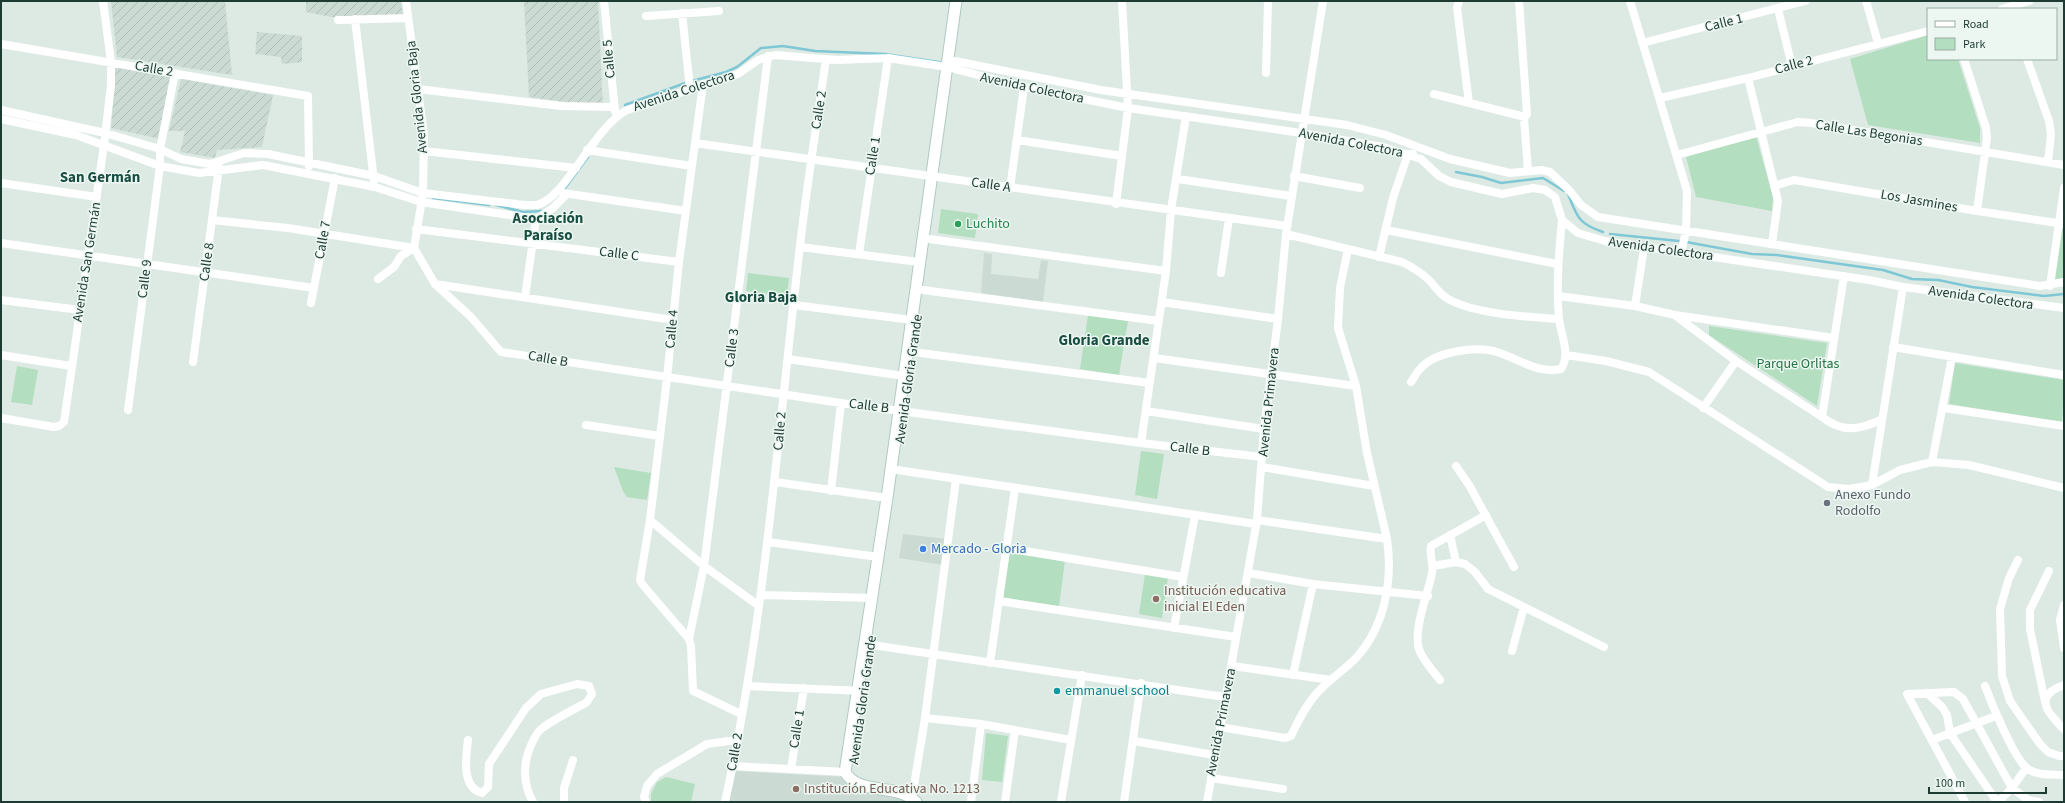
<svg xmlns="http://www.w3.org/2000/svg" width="2065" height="803" viewBox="0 0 2065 803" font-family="'Source Sans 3',sans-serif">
<defs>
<pattern id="industrial-furrows" width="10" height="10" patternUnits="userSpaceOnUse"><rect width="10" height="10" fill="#cbdad3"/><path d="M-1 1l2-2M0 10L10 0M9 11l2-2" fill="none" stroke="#aebcb6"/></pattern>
</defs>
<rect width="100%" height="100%" fill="#ddeae4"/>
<path fill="#cbdad3" d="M984,253L992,254L991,274L1038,279L1041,260L1048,261L1043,302L981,293Z
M903,534L947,539L943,565L899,558Z
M736,771L845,777L846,782L851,786L910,802H729Z"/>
<path fill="url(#industrial-furrows)" d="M111,1H225L232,75L117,57Z
M306,1H401L403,17H331L306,12Z
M524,1H598L603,107L529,97Z
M257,32L302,36V62L282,64L281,57L255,54Z
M115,67L174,78L160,139L111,128Z
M181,79L273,95L262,147L217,150L215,158L180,152L185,131H169Z"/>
<path fill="#b3debf" d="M1928,35V59H1958L1980,128V143L1868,125L1850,59Z
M1756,136L1773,197L1772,211L1696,197L1686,157Z
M941,209L978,214L975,238L938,233Z
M2062,226H2064V279L2053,283Z
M748,273L789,278L787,296L746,291Z
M1088,315L1128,321L1119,375L1080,369Z
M1709,326L1827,343L1817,406L1709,335Z
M1955,363L2064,380L2062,422L1949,404Z
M17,366L38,370L32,405L11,402Z
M1141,451L1164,454L1157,499L1135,495Z
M614,467L651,473L647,500L627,497L623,491Z
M1008,550L1065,560L1059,607L1001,597Z
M1145,574L1168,578L1162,618L1139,614Z
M986,733L1008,736L1002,782L982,780Z
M666,777L695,784L691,802H651V794L657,782Z"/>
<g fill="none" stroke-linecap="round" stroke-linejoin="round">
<path stroke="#7fc7d5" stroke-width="2.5" d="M625,105L688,82L726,72L737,67L761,48L783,46L815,51L885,54L945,63
M1456,172L1482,177L1501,183L1543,178L1564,191
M563,191L588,157
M1568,194C1577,216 1578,224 1603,232
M433,198L489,205
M496,205L523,212L542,211
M1610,234L1679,241
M1686,242L1752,254L1777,255L1883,270L1912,279L1938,280L1972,287L2044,296L2064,294"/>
<g stroke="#afcbc1" stroke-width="13">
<path id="secondary" d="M916,802C897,782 860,797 845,772L887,498L956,1"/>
</g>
<path stroke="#fff" stroke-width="8" d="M406,1L424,135L423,193L414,248L435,284L471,317L501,352L841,403L1141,443L1262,457
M604,1L615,111
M1459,1L1457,8L1469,103
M1630,1L1687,191L1686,231L1681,253
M1866,1L1878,43
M1778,9L1792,66
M2002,9L2029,1
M682,13L690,89
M646,16L719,11
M355,19L374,181
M338,20L408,18
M1642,43L1805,1
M1,44L308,96L309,166
M1964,59L1986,128L1987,138L1977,211
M2027,59L2049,121L2051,134L2048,162
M955,61L1101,90L1347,125L1386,135L1450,159L1510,173L1542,170L1550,172L1569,190L1581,205L1598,217L2040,286L2064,282
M1266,73L1268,1
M1748,78L1778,201L1772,244
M703,84L679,262L667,378L650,520L640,580L642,584L689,639L691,646L693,691L741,714
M418,89L561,106L613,107
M1434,94L1525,117L1527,114L1519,1
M1660,98L1748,78L1928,31
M1,110L105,133L160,149L181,159L210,164L244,153L268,154L374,176L423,193L525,205C529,205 533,205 537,205C566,198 593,128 627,110L738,74L758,60L775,55L837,60L888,58L947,67L1024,87L1128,108L1301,133L1383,147L1421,159L1439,176L1451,182L1502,194L1533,188L1545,190L1555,197L1562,220L1578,233L1605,241L1869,280L1903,287L2064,308
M1524,118L1528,171
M1,119L76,135L160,166L199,173L263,165L375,187L421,202L536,219L553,208L567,194
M1017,140L1122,156
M695,143L1287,226
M587,150L692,166
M424,151L576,168
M1677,155L1798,122L1811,123L2064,165
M1294,176L1360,188
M1178,179L1291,196
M1,183L97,197
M1774,186L1794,180L1977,211L2064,224
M1010,188L1024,87
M563,193L686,211
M1116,204L1128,108L1122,1
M212,220L288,228L414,248
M416,229L679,262
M1386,230L1557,264
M1286,234L1402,262C1412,267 1420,272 1428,279C1434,285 1438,292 1445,297C1470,314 1529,317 1559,319
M929,239L1166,271
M1,243L314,288
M800,247L919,262
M859,254L888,58
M1379,257L1393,198L1408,154H1413
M1221,273L1229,218
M1844,276L1822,417C1843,433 1858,430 1881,420
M378,279L394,267L401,256L414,248
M435,284L673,320
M2050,286L2064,188
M915,289L1159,321
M1558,296L1635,306L1675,315L1834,338
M525,297L536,219
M1,300L80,310
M1162,302L1278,319
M311,303L335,178
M794,305L912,320
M1635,306L1644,248
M1676,316L1736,361L1822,417
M1893,347L2064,375
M913,352L1150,383
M1,355L71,366
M1566,355L1606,361L1649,372L1828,487L1849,489L1872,485L1900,470L1932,462L1969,465L2064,488
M1154,358L1356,386
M788,359L904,376
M193,362L219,167
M1411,382C1414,378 1416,373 1420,369C1435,351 1478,345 1500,353C1520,360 1539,374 1561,369C1571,354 1561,336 1559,319C1556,286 1559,252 1562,220
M1703,408L1736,361
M1944,408L2064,426
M128,410L160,166V149L175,73
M1146,411L1264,429
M1,418L54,427L59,426L64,422L104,145L111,85V62L103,1
M586,425L660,436
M1141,443L1166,271L1171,210L1186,116
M1932,462L1952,357
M1456,466L1469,485L1514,567
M1262,467L1374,486
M891,469L1256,524
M775,482L887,498
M1872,485L1903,287
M831,491L841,403
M650,520L704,566L759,606
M1257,520L1387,539
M1450,535L1456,562
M768,542L878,557
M1006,548L1183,577
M2018,560L2009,578L2000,609L2002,676L2010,701L2040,744L2048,752L2059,756H2064
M1433,566L1456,562L1465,564L1475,572L1488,589L1604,647
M1249,573L1313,584L1428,596
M761,595L872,598
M999,601L1236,637
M2064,605L2060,620L2064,648
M1174,628L1195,515
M689,639L704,566L768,56
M865,644L1225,697
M1512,651L1524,607
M990,663L1015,488
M1232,666L1331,680
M1293,675L1313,584
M1440,680C1433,671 1422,659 1419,649C1413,629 1428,594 1432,573C1434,564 1429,555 1431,546L1486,515
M2064,685C2046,691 2039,702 2053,717C2056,721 2060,726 2064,729
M747,686L864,691
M1985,686C1991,702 2015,761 2028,769C2038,776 2052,774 2064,775
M1927,693L1942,707L1947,715L1950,733L1997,802
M2045,702L2030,629V610L2049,571
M925,718L981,724L1071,740
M1220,727L1285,738L1291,736C1299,719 1309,699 1323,687C1333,677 1345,669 1355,659C1385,627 1393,581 1387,539L1367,453L1356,386L1338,328L1340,288L1348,249
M468,740C466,758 461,787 482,793L488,787L489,764L526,708L541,694L577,684L589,686L592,694L587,702C572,711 553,719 540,730C537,733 535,737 533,741C523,760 522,783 533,802
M1932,740L1996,716
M1134,741L1214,755
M733,766L845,772
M791,769L804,688
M1211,778L1283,789
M912,798L925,718L956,479
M564,802V788L573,760
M646,802L644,797L647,786L657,774L707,744L737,740
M725,802C765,619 778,432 800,246C807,184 817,122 826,59
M971,802L981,724
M1005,802L1015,730
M1061,802L1082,675
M1124,802L1141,683
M1207,802L1257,520L1264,429L1278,319L1286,234L1323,1
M1965,802L1907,694L1954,692L1963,699L2012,788L2028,800L2039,802
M1998,802L2012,788L2026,768"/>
<use href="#secondary" stroke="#fff" stroke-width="11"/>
</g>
<circle fill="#2e9e5b" stroke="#edf7f2" stroke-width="1.5" cx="958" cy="224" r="4"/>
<circle fill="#6b7280" stroke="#edf7f2" stroke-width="1.5" cx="1827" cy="503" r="4"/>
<circle fill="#3f7fe0" stroke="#edf7f2" stroke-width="1.5" cx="923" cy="549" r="4"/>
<g fill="#8d6e63" stroke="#edf7f2" stroke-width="1.5">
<circle cx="1156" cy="599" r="4"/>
<circle cx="796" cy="789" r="4"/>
</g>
<circle fill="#0f9aa8" stroke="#edf7f2" stroke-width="1.5" cx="1057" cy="691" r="4"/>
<g text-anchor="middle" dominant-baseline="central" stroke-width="3" stroke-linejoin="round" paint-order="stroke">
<g font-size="14" fill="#1d3b33" stroke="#edf7f2">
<text transform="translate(1724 23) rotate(-14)">Calle 1</text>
<text transform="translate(609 59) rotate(-95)">Calle 5</text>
<text transform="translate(1794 65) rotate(-15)">Calle 2</text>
<text transform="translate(154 69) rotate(10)">Calle 2</text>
<text transform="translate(1032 88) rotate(12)">Avenida Colectora</text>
<text transform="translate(684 91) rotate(-18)">Avenida Colectora</text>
<text transform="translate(417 97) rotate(-96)">Avenida Gloria Baja</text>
<text transform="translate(819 110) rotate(-81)">Calle 2</text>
<text transform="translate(1869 133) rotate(9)">Calle Las Begonias</text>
<text transform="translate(1351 143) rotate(11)">Avenida Colectora</text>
<text transform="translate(873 156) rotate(-81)">Calle 1</text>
<text transform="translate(991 185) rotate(8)">Calle A</text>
<text transform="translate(1919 201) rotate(10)">Los Jasmines</text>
<text transform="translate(323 240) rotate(-80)">Calle 7</text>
<text transform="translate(1661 249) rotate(8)">Avenida Colectora</text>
<text transform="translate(619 254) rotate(7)">Calle C</text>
<text transform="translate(87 262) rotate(-81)">Avenida San Germán</text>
<text transform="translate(207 262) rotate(-82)">Calle 8</text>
<text transform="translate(145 279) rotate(-83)">Calle 9</text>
<text transform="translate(1981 298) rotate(8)">Avenida Colectora</text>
<text transform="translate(672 329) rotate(-85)">Calle 4</text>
<text transform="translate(732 348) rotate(-83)">Calle 3</text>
<text transform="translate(548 359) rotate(10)">Calle B</text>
<text transform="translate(909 379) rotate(-82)">Avenida Gloria Grande</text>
<text transform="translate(1269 402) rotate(-84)">Avenida Primavera</text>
<text transform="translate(869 406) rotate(7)">Calle B</text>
<text transform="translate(780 431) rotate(-85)">Calle 2</text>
<text transform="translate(1190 449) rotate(7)">Calle B</text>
<text transform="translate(863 700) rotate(-82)">Avenida Gloria Grande</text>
<text transform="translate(1221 722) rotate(-79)">Avenida Primavera</text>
<text transform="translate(797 729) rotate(-81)">Calle 1</text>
<text transform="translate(735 752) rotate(-80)">Calle 2</text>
</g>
<g font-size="14" fill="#27864d" stroke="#edf7f2" text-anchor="start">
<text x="966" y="224">Luchito</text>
</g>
<g font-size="14" fill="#257444" stroke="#edf7f2">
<text x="1798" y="364">Parque Orlitas</text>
</g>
<g font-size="14" fill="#5b616d" stroke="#edf7f2" text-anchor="start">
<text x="1835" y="495">Anexo Fundo<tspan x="1835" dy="16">Rodolfo</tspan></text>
</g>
<g font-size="14" fill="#366cbe" stroke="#edf7f2" text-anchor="start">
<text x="931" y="549">Mercado - Gloria</text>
</g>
<g font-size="14" fill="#785e54" stroke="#edf7f2" text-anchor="start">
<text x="1164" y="591">Institución educativa<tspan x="1164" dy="16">inicial El Eden</tspan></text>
<text x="804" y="789">Institución Educativa No. 1213</text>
</g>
<g font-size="14" fill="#0d838f" stroke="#edf7f2" text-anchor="start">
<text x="1065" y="691">emmanuel school</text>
</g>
<g font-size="15" font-weight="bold" fill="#184e41" stroke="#edf7f2">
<text x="100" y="177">San Germán</text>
<text x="548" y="218">Asociación<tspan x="548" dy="17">Paraíso</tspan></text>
<text x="761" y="297">Gloria Baja</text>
<text x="1104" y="340">Gloria Grande</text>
</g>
</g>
<rect width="2065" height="803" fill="none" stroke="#1d3b33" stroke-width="4"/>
<rect x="1927" y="8" width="130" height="52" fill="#edf7f2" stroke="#9aaca6"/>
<rect x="1935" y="21" width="20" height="6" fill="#ffffff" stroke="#9aaca6"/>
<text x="1963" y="28" font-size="12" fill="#1d3b33">Road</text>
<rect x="1935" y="38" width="20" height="12" fill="#b3debf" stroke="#9aaca6"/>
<text x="1963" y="48" font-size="12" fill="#1d3b33">Park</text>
<path d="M1929 787v6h117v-6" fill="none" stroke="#1d3b33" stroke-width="2"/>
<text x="1935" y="787" font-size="12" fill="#1d3b33" stroke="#edf7f2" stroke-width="3" paint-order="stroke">100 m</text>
</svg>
